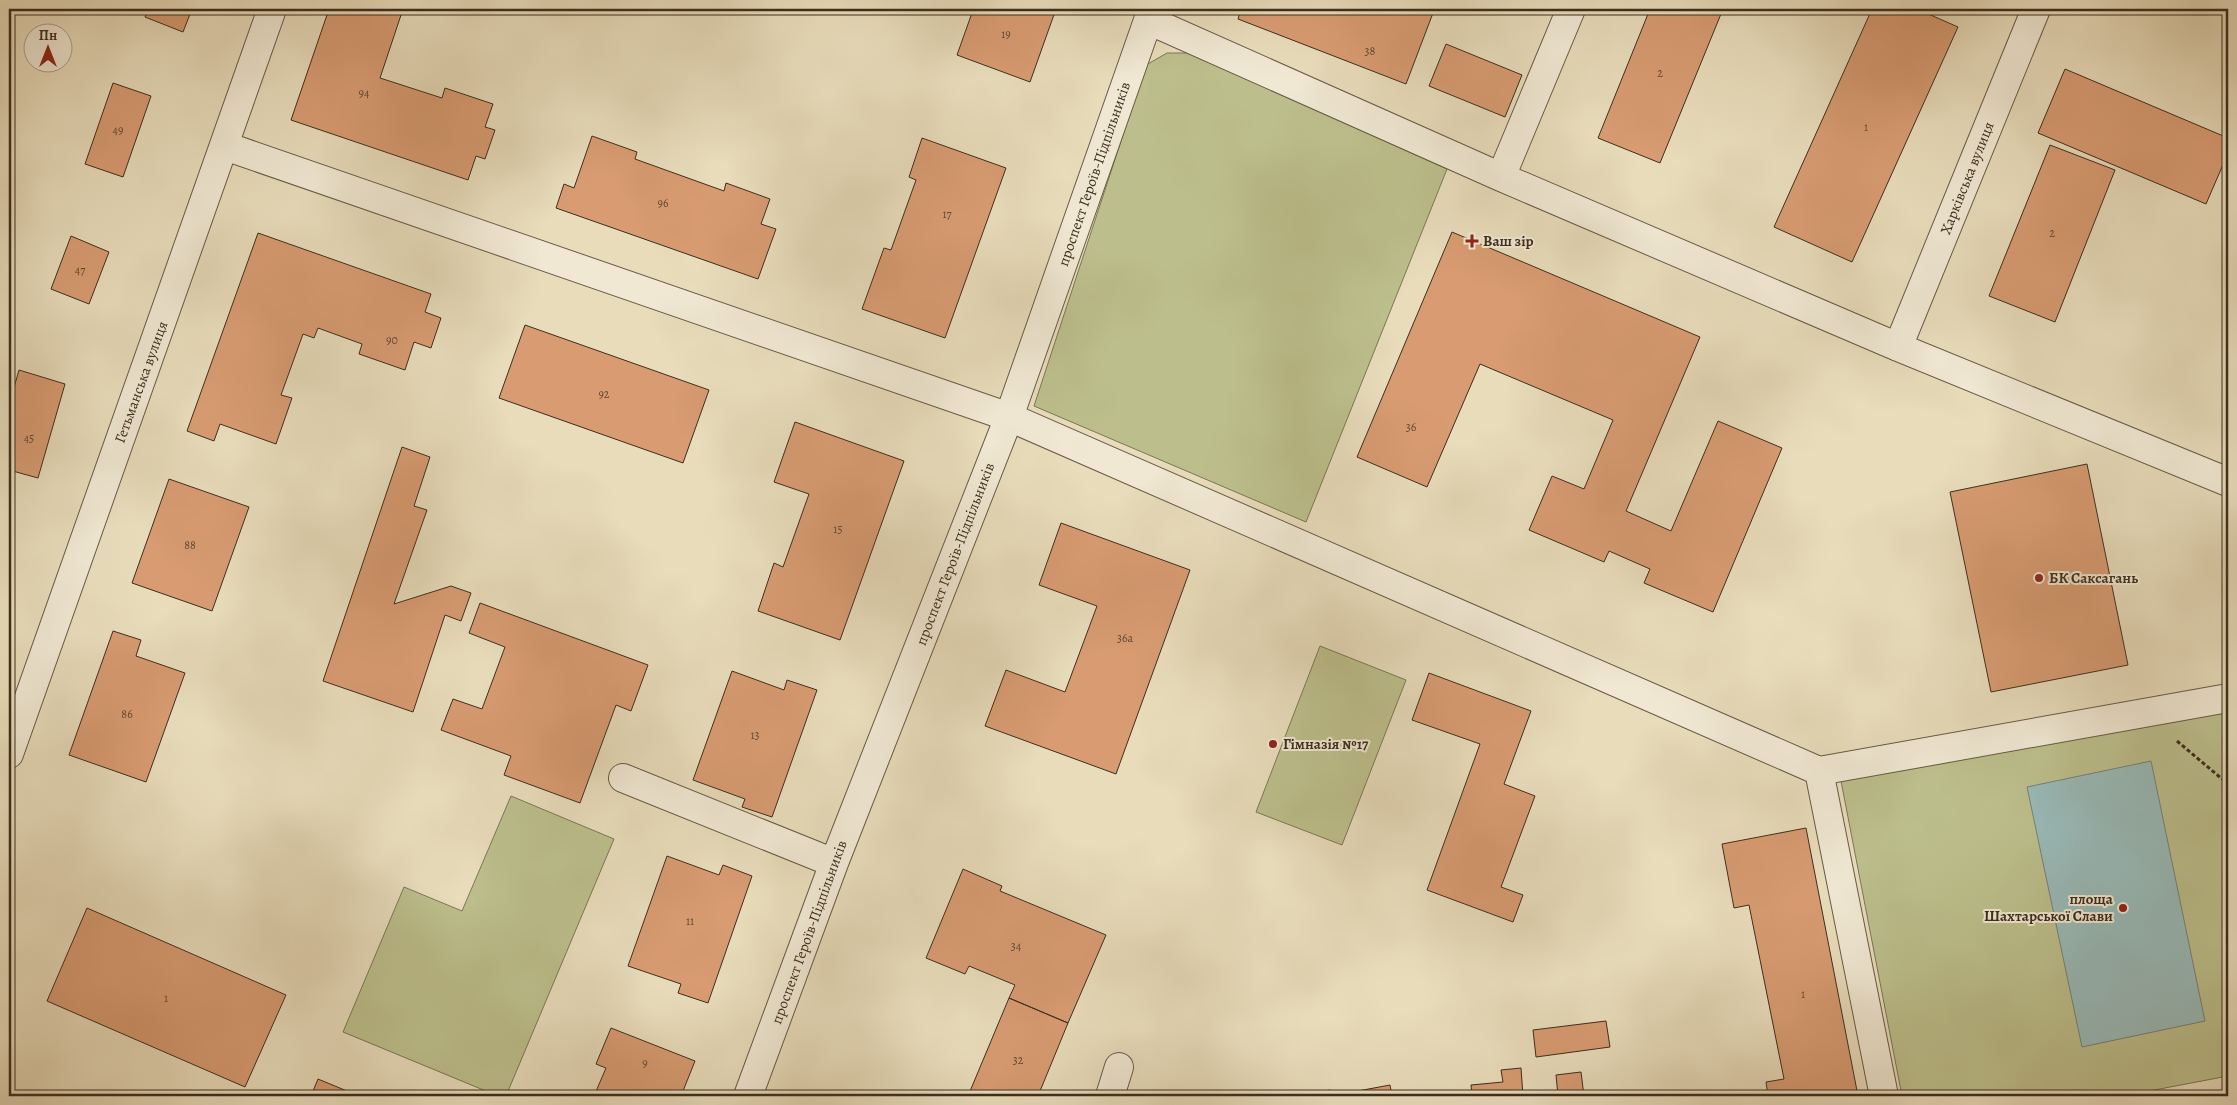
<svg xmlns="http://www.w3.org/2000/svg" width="2237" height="1105" viewBox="0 0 2237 1105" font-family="Alegreya,serif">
<rect width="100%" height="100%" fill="#e8dcbb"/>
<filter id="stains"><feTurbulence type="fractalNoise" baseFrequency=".004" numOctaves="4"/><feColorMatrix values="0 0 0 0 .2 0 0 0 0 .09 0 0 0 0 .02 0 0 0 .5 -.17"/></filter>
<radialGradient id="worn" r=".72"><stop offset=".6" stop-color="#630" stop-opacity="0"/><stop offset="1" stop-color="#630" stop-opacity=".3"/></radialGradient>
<path fill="#bcbf8c" stroke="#7c7655" d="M1167,53H1190L1447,169L1306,522L1034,406L1146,65Z
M1320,646L1406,680L1342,845L1256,812Z
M2228,706V1076L2123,1096H1902L1841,781Z
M511,796L614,839L506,1096H498L343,1032L404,887L462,911Z"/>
<path fill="#99bab8" stroke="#74827a" d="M2151,761L2205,1021L2082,1047L2027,787Z"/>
<path fill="#d89b72" stroke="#3d2e1e" d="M148,9H192L183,32L145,17Z
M329,9H412L411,12L403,9L380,78L442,98L445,88L493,104L485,127L495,130L485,159L476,156L468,180L291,120Z
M983,9H1056L1030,82L957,55L973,10L981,13Z
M1241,9H1422L1433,13L1406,84L1238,19Z
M1650,9H1723L1660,163L1598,138Z
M1872,9H1917L1958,27L1852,262L1774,227Z
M1446,44L1522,75L1505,117L1429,86Z
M2065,69L2228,138V153L2206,204L2038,133Z
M113,83L151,96L123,177L85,164Z
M592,136L637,152L635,159L724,191L726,183L770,199L761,224L776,229L758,279L556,208L564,184L574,188Z
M922,138L1006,168L945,338L862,309L884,248L891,250L916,180L909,177Z
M2050,145L2115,170L2055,322L1989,296Z
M1452,232L1700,337L1626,511L1671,531L1718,421L1782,448L1713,612L1644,583L1650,569L1609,551L1604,562L1529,530L1552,476L1584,489L1613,420L1480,364L1427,487L1357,457Z
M258,233L431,294L425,312L441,318L431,348L414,342L405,370L359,354L362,344L318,328L314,338L303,334L281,395L292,398L276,444L220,424L214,441L187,431Z
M71,236L109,252L89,304L51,289Z
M525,325L709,390L683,463L499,398Z
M19,370L65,384L38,478L9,470V405Z
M795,422L904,461L840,640L758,611L774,563L783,567L809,494L774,482Z
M402,447L430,457L414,506L427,510L394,604L451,586L471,593L461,621L445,615L413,712L323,681Z
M2087,464L2128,665L1991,692L1950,492Z
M169,479L249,507L212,611L132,583Z
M1061,523L1190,570L1116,774L985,726L1006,670L1065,692L1097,606L1039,585Z
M480,603L648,665L631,711L616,705L580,803L504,775L511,756L441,730L453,699L482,709L505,647L469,633Z
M113,631L141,640L136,656L185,673L146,782L69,755Z
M732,671L784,690L787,680L817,690L772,817L742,807L745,799L693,780Z
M1429,673L1531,711L1504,784L1535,796L1501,887L1523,895L1513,922L1427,890L1480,744L1412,720Z
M1806,828L1858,1096H1768L1766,1082L1784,1079L1749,905L1734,908L1722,844Z
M667,856L719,875L723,865L752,876L708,1003L678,993L681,984L628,966Z
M963,869L1002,886L1000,891L1106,935L1068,1023L1009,998L1015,985L969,966L965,974L926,958Z
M87,908L286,995L245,1087L47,1001Z
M1009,998L1068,1023L1038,1096H968Z
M1606,1021L1610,1047L1536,1057L1533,1030Z
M611,1028L695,1061L681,1096H594L606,1068L596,1064Z
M1521,1068L1523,1096H1472L1471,1085L1503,1082L1501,1070Z
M1581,1072L1584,1096H1558L1556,1075Z
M318,1079L359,1096H311Z
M1390,1085L1392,1096H1295L1330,1090L1331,1096Z"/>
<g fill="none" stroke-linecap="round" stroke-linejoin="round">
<g stroke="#685a45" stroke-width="30">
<path id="minor" d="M1148,20L1501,177L1898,347L2228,482
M225,146L1009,417L1819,771
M1501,177L1571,9
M1898,347L2036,9
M9,754L272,9
M1819,771L2228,698
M1819,771L1884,1096
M623,778L834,863
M748,1096L834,863L1009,417L1152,9
M1110,1096L1119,1067"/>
</g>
<path stroke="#3d2e1e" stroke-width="3" stroke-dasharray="4 2.5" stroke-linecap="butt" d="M2177,741L2228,784"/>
<use href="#minor" stroke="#f0e8d3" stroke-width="28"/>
</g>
<g fill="#8f2418" stroke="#f0e8d3" stroke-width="2">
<path d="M1469.5 233.5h5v5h5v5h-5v5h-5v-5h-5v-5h5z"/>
<circle cx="2039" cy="578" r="5"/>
<circle cx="1273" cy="744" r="5"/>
<circle cx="2123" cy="908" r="5"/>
</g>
<g text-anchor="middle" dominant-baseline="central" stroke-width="4" stroke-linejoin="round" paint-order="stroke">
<g font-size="12" fill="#644933">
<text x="1006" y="34">19</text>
<text x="1370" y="51">38</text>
<text x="1660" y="73">2</text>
<text x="364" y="93">94</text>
<text x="1866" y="127">1</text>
<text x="118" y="130">49</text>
<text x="663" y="203">96</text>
<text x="947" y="214">17</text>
<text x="2052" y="233">2</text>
<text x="80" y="270">47</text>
<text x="392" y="340">90</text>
<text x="604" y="394">92</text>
<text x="1411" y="427">36</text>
<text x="29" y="438">45</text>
<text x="838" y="529">15</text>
<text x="190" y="545">88</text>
<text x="1125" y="638">36а</text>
<text x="127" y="714">86</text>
<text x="755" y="735">13</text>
<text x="690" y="921">11</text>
<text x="1016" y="946">34</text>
<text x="1803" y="994">1</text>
<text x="166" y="998">1</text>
<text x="1018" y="1060">32</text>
<text x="645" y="1063">9</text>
</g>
<g font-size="15" fill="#3d2e1e" stroke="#f0e8d3">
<text transform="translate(1094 174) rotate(-71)">проспект Героїв-Підпільників</text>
<text transform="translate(1967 178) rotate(-68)">Харківська вулиця</text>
<text transform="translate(141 382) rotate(-70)">Гетьманська вулиця</text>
<text transform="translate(955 554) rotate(-69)">проспект Героїв-Підпільників</text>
<text transform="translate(809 932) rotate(-70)">проспект Героїв-Підпільників</text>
</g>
<g font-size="15" font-weight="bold" fill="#3d2e1e" stroke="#f0e8d3" text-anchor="start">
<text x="1483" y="241">Ваш зір</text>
<text x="2049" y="578">БК Саксагань</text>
<text x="1283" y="744">Гімназія №17</text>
<text x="2113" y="899" text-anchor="end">площа<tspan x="2113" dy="17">Шахтарської Слави</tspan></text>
</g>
</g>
<rect width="2237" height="1105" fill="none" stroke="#e8dcbb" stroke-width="30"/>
<rect x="10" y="10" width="2217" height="1085" fill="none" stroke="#3d2e1e" stroke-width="2.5"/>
<rect x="15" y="15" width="2207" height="1075" fill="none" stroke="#3d2e1e"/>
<g transform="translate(48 48)"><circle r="24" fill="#f0e8d3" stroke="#a89e8b"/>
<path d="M0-4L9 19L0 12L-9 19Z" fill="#8f2418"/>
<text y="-8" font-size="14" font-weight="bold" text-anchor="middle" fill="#3d2e1e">Пн</text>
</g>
<rect width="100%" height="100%" filter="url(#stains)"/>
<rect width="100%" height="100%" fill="url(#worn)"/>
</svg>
